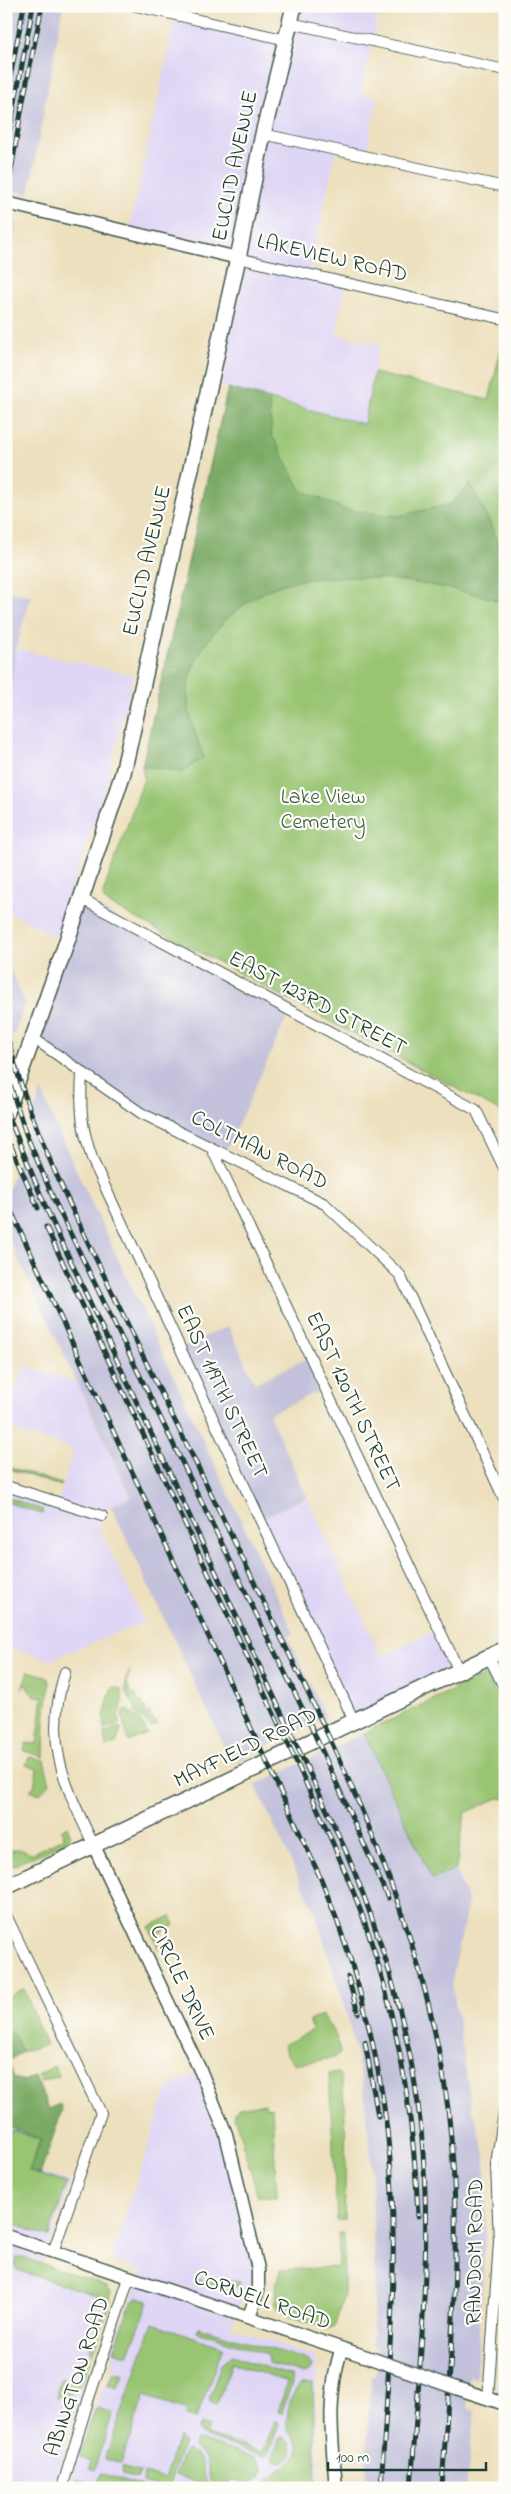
<svg xmlns="http://www.w3.org/2000/svg" width="511" height="2494" viewBox="0 0 511 2494" font-family="'Indie Flower',sans-serif">
<rect width="100%" height="100%" fill="#fdfcf7"/>
<filter id="ink" filterUnits="userSpaceOnUse"><feTurbulence type="fractalNoise" baseFrequency=".02" numOctaves="2"/><feDisplacementMap in="SourceGraphic" scale="10" xChannelSelector="R" yChannelSelector="G"/><feConvolveMatrix kernelMatrix="1 2 1 2 8 2 1 2 1" color-interpolation-filters="sRGB"/></filter>
<filter id="wash" filterUnits="userSpaceOnUse"><feTurbulence type="fractalNoise" baseFrequency=".0096" numOctaves="4" result="noise"/><feDisplacementMap in="SourceGraphic" scale="20" xChannelSelector="R" yChannelSelector="G"/><feGaussianBlur stdDeviation="1.12" result="paint"/><feColorMatrix in="noise" values="0 0 0 0 0 0 0 0 0 0 0 0 0 0 0 0 0 1.4 0 .05"/><feComposite in="paint" operator="in"/></filter>
<g filter="url(#wash)">
<rect width="100%" height="100%" fill="#ede0be"/>
<path fill="#dfd5f5" d="M294,6H380L361,94L377,97L366,157L336,150L309,273L346,282L336,335L379,345L365,424L210,383L238,258L129,232L176,15L286,40Z
M16,649L133,675L105,790L56,937L6,910V713Z
M24,1366L76,1382L130,1497L103,1509L98,1525L144,1622L50,1660L6,1646V1493L56,1509L74,1449L6,1428V1417Z
M307,1497L381,1656L439,1629L459,1671L354,1721L260,1519Z
M201,2072L255,2254L252,2305L240,2302L231,2327L314,2356L317,2366L315,2401L319,2488H69L87,2426L97,2399L109,2380L113,2366L111,2351L141,2271L111,2260L166,2092L175,2083Z
M6,2125L42,2140L33,2170L71,2182L42,2264L107,2286L111,2292L53,2488H6Z
M503,2287L505,2288V2397L499,2394L496,2388Z"/>
<path fill="#c3c1db" d="M6,6H63L29,194L6,189Z
M6,218L16,220L6,332Z
M6,568L8,592L31,595L16,649L6,713Z
M82,899L290,1011L224,1155L141,1113L33,1038Z
M6,945L10,968L25,1003L6,1054Z
M41,1090L64,1144L294,1633L288,1637L326,1717L232,1763L111,1506L131,1497L6,1232V1197Z
M228,1326L255,1383L310,1357L325,1388L269,1414L307,1497L260,1519L180,1348Z
M364,1733L432,1879L456,1869L468,1902L452,1981L471,2104L485,2154L486,2223L476,2379L469,2377L468,2407L475,2410L466,2488H365L371,2376L376,2377L378,2347L372,2345L375,2286L371,2156L363,2084L347,2014L314,1910L255,1785Z"/>
<path fill="#99c573" stroke="#5c8154" d="M505,332V1114L109,904L104,900L103,893L144,779L142,766L228,388L364,424L374,373L489,400Z
M6,1466L61,1484L60,1486L6,1468Z
M6,1497L43,1510L42,1514L6,1502Z
M28,1671L45,1676L50,1682L45,1719L44,1757L24,1751L26,1743L37,1744L43,1697L34,1696L25,1684L22,1690Z
M130,1671L126,1682L132,1695L135,1694L139,1703L142,1702L147,1713L149,1712L154,1722L156,1721L158,1724L151,1727L134,1711L136,1708C128,1696 120,1686 130,1671Z
M486,1674L505,1712V1799L498,1798L465,1813L456,1869L432,1879L364,1733Z
M115,1687L122,1690V1706L118,1715L119,1724L104,1729V1716L111,1689Z
M124,1710H127L139,1719L148,1734L128,1741L122,1716Z
M120,1727L121,1729L116,1744L106,1746L104,1733Z
M29,1757L44,1760L50,1784L40,1794L30,1790L34,1786L37,1769L26,1765Z
M67,1826L70,1834L66,1842L6,1869V1850H23L30,1854L64,1838L61,1830Z
M171,1916L175,1925L155,1935L161,1948L159,1949L149,1927Z
M24,1989L46,2045L22,2052L12,2030L6,2026V1998Z
M323,2015L337,2038L340,2054L333,2058L295,2064L288,2056L283,2045L313,2030L309,2021Z
M54,2066L59,2076L42,2082L38,2075Z
M338,2073C349,2081 345,2199 344,2220L337,2221L329,2074Z
M265,2103L266,2107L272,2108L277,2197L258,2196L234,2115L239,2108Z
M12,2130L40,2140L29,2171L67,2183L49,2236L6,2222V2146Z
M338,2233H342L344,2235V2293L335,2326L328,2329L290,2317L279,2309L275,2301L276,2280L279,2279L280,2270L339,2267Z
M17,2258H24L107,2286L111,2292L110,2303L109,2299L102,2297L17,2270L15,2265Z
M196,2279L232,2287L231,2290L195,2282Z
M217,2279L240,2281L239,2287L217,2282Z
M138,2297L148,2300V2305L128,2356L114,2351L131,2303Z
M106,2305L109,2306L93,2353L90,2349Z
M153,2323L223,2347L196,2419L186,2416L188,2410L144,2396L121,2464L105,2459Z
M198,2327L307,2360L312,2367L309,2372L303,2374L268,2363L267,2354L197,2331Z
M88,2354L92,2355C84,2381 86,2385 62,2399L61,2396L57,2397L61,2378L78,2384Z
M232,2356L291,2376L292,2383L282,2413L278,2412L287,2382L232,2363L216,2405L210,2402L209,2399L221,2364Z
M113,2371L123,2374L118,2388L108,2385Z
M303,2383H313L316,2488H266C268,2466 302,2469 298,2443C295,2439 290,2435 288,2430C284,2419 291,2388 303,2383Z
M98,2408L113,2413L94,2470L89,2468L91,2461L82,2458L80,2453L95,2410Z
M275,2420L279,2423L268,2455L264,2457L205,2437L198,2430L201,2424L209,2427L206,2435L263,2452Z
M178,2437L183,2442L168,2488H160L143,2483L144,2473L165,2479Z
M283,2437L291,2443L292,2454L287,2460L281,2462L274,2460L273,2456L280,2438Z
M199,2440L255,2458L262,2469L260,2478L248,2484L231,2480L229,2484L225,2482L223,2488C200,2483 215,2471 205,2457C201,2453 196,2451 193,2447L195,2441Z
M185,2450C215,2462 197,2471 210,2488L175,2475Z
M122,2466L140,2472L137,2479L123,2475Z
M101,2473L145,2488H103L97,2486Z
M76,2479L94,2486V2488H71Z"/>
<path fill="#7aaa65" stroke="#4c744c" d="M228,388L269,399L272,435L301,490L346,510L398,516L451,504L470,484C492,524 508,555 503,602C441,584 360,570 296,581C249,589 191,641 188,691C187,715 196,735 204,757L182,772L142,766Z
M12,2030L22,2052L8,2061L14,2077L24,2082L35,2076L49,2109L60,2104L62,2110L40,2175L29,2171L41,2140L6,2125V2032Z"/>
</g>
<g filter="url(#ink)">
<g fill="none" stroke-linecap="round" stroke-linejoin="round">
<g stroke="#3e5549" stroke-width="12">
<path id="minor" d="M136,6L287,40
M290,23L505,70
M263,134L505,187
M238,258L503,319
M82,899L476,1110L505,1170
M33,1038L141,1113L325,1204L400,1275L505,1501
M82,1073C80,1109 81,1127 93,1161L354,1721
M212,1149L459,1671
M6,1486L102,1516
M489,1657L505,1689
M65,1672C43,1744 64,1782 94,1846
M6,1915L101,2113L53,2252
M488,2399L499,2242L496,2164L505,2107
M62,2488L88,2401L129,2278"/>
</g>
<g stroke="#3e5549" stroke-width="15">
<path id="tertiary" d="M6,203L238,258
M94,1846L201,2072L226,2134L258,2269V2290L249,2317
M6,2236L370,2358
M456,2388L505,2404
M336,2488C332,2437 326,2400 341,2350"/>
</g>
<g stroke="#3e5549" stroke-width="18">
<path id="primary" d="M6,1114L64,950L123,773L238,258L263,134L294,6
M6,1887L505,1649"/>
</g>
<use href="#minor" stroke="#fff" stroke-width="10"/>
<use href="#tertiary" stroke="#fff" stroke-width="12"/>
<use href="#primary" stroke="#fff" stroke-width="15"/>
<g stroke="#1f3d34" stroke-width="5">
<path id="rail" d="M6,27L10,6
M6,98L24,6
M6,150L33,6
M6,200L23,101L42,6
M6,1030C24,1110 61,1187 97,1261C129,1327 160,1392 193,1457C226,1525 259,1592 292,1660C366,1811 437,1968 451,2138C462,2254 449,2372 442,2488
M6,1072L26,1134L55,1202L310,1724L388,1898
M6,1110L46,1208L345,1849C383,1939 411,2032 421,2129C433,2248 419,2369 411,2488
M11,1146L38,1208
M6,1200L321,1879C354,1959 377,2043 387,2130C401,2248 388,2369 381,2488
M46,1227L297,1763C320,1816 346,1868 365,1923C398,2018 414,2115 418,2216
M348,1977L358,2013
M365,2042L378,2116"/>
</g>
<use href="#rail" stroke="#fdfcf7" stroke-width="3" stroke-dasharray="9" stroke-linecap="butt"/>
<g stroke="#3e5549" stroke-width="15" stroke-linecap="butt">
<path id="tertiary-bridge" d="M370,2358L456,2388"/>
</g>
<use href="#tertiary-bridge" stroke="#fff" stroke-width="12"/>
</g>
</g>
<g text-anchor="middle" dominant-baseline="central" stroke-width="4.5" stroke-linejoin="round" paint-order="stroke">
<g font-size="22" fill="#1f3d34" stroke="#fdfcf7">
<text transform="translate(236 166) rotate(-78)">EUCLID AVENUE</text>
<text transform="translate(332 259) rotate(13)">LAKEVIEW ROAD</text>
<text transform="translate(148 561) rotate(-77)">EUCLID AVENUE</text>
<text transform="translate(317 1004) rotate(28)">EAST 123RD STREET</text>
<text transform="translate(259 1151) rotate(27)">COLTMAN ROAD</text>
<text transform="translate(221 1392) rotate(65)">EAST 119TH STREET</text>
<text transform="translate(352 1402) rotate(65)">EAST 120TH STREET</text>
<text transform="translate(246 1749) rotate(-26)">MAYFIELD ROAD</text>
<text transform="translate(181 1983) rotate(65)">CIRCLE DRIVE</text>
<text transform="translate(476 2252) rotate(-89)">RANDOM ROAD</text>
<text transform="translate(262 2301) rotate(19)">CORNELL ROAD</text>
<text transform="translate(78 2377) rotate(-72)">ABINGTON ROAD</text>
</g>
<g font-size="22" fill="#3e5f44" stroke="#fdfcf7">
<text x="323" y="798">Lake View<tspan x="323" dy="25">Cemetery</tspan></text>
</g>
</g>
<rect width="511" height="2494" fill="none" stroke="#fdfcf7" stroke-width="25"/>
<path d="M328 2462v8h158v-8" fill="none" stroke="#1f3d34" stroke-width="2.5"/>
<text x="336" y="2462" font-size="15" fill="#1f3d34" stroke="#fdfcf7" stroke-width="4" paint-order="stroke">100 m</text>
</svg>
